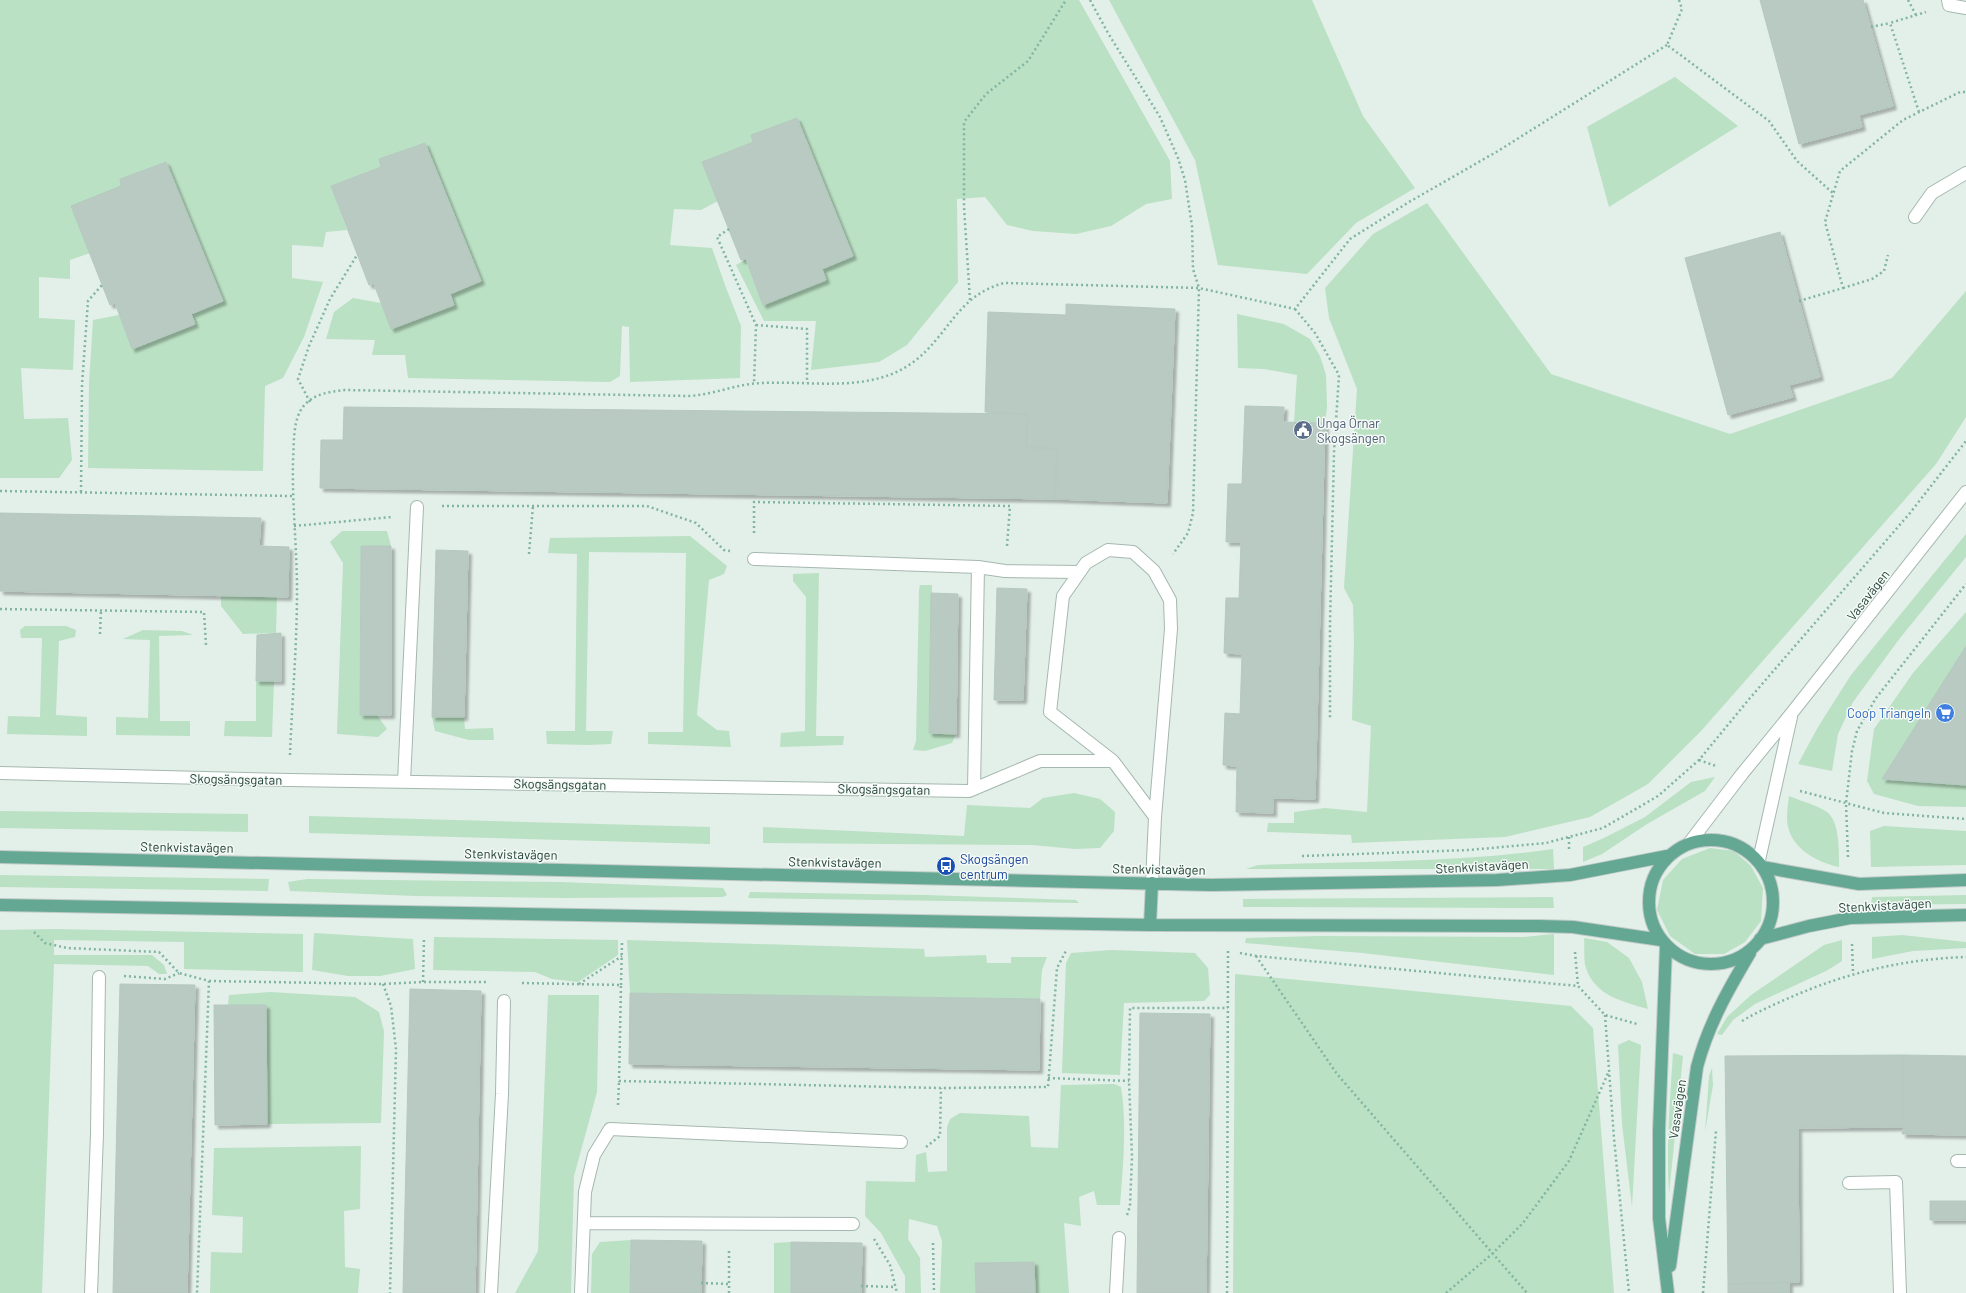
<svg xmlns="http://www.w3.org/2000/svg" width="1966" height="1293" viewBox="0 0 1966 1293" font-family="Barlow,sans-serif">
<defs>
<filter id="shadow"><feDropShadow dx="3.5" dy="3.5" stdDeviation="1" flood-color="#0004"/></filter>
</defs>
<rect width="100%" height="100%" fill="#e3efe9"/>
<path fill="#bae1c3" d="M0,0H1079L1170,161L1172,199L1146,204L1111,226L1076,234L1033,231L1007,225L985,197L957,199L958,282L907,345L879,362L811,370L816,321H764L736,265L746,259L763,304L822,269L853,256L797,118L751,135L753,142L702,162L718,201L701,210L674,209L670,245L712,248L725,285L741,326L740,378L630,382L629,327L622,326L620,376L610,382L408,378L405,355H372L375,340L326,339L334,312L353,298L381,303L391,329L454,305L450,294L481,281L425,143L379,159L381,167L331,186L347,230L326,232L323,247L292,245V278L323,282L304,337L283,378L265,386L263,471L88,468L89,383L93,320L119,315L132,349L195,324L191,314L166,162L120,179L121,186L90,253L70,260V279L39,277V318L75,320L73,370L21,368L24,419L68,418L72,460L59,478H0Z
M1109,0H1312L1363,116L1415,188L1356,223L1307,274L1218,265L1195,160Z
M1675,77L1738,126L1609,207L1587,127Z
M1427,203L1551,374L1730,434L1892,378L1966,291V417L1936,464L1702,730L1648,784L1590,817L1505,837L1352,843L1351,835L1267,832L1268,823H1294V812L1325,808L1367,812L1371,726L1352,720L1354,642L1353,605L1344,588L1357,389L1329,318L1325,288L1373,234Z
M1237,314L1284,324L1310,339L1320,356L1326,375L1327,407L1325,423L1294,422L1297,375L1264,369L1238,368Z
M342,531H387L391,546H361L360,715H377L387,729L378,737L337,734L343,563L330,542Z
M1966,534V557L1900,638L1853,702L1838,734L1832,771L1798,764L1818,727L1851,675Z
M690,536L727,566L724,574L709,580L697,715L717,730L729,731L731,747L648,744V732H683L686,553L589,552L586,731H613L611,744L587,745L547,744L546,731H575L577,554L548,553L550,538Z
M819,573L816,736H844L843,745L780,747L781,733L805,731L806,597L793,581V574Z
M920,585H932L929,733L956,734L952,743L925,751L913,750L916,741L919,590Z
M221,596L277,597L276,633L243,634L221,606Z
M1966,612V646L1882,779L1966,785V807L1918,806L1874,794L1867,781L1874,729L1913,673Z
M25,626H66L76,630L75,637L59,641L56,715L87,717V736L7,734L8,716L40,717L42,638H21L20,630Z
M143,630L182,631L193,635L159,636L160,721H190V736L116,735V717L148,718L150,640L123,639Z
M256,681H274L272,737L224,736L225,721H256Z
M432,717H464L465,729L493,728L494,740H469L435,731Z
M1715,777L1705,791L1647,824L1602,854L1583,862V847L1604,838L1645,817L1691,782Z
M1074,793L1100,799L1115,812L1114,831L1100,848L1075,849L1032,845L763,843V827L964,836L967,805L1030,808L1043,798Z
M1789,796C1801,801 1817,805 1827,812C1840,822 1839,852 1839,867C1815,862 1787,846 1787,818C1787,811 1788,803 1789,796Z
M0,811L248,814V832L0,828Z
M309,816L710,827V844L309,833Z
M1884,826L1966,831V865L1871,867L1870,831Z
M1710,848L1734,851L1751,866L1763,888L1761,921L1745,942L1724,954H1695L1670,936L1657,910L1663,880L1682,859Z
M1553,849L1554,869H1246L1258,865C1357,861 1455,863 1553,849Z
M0,875L269,879L268,891L0,887Z
M307,879L560,882L723,888L727,895L723,897L563,898L416,896L290,891L288,882Z
M750,892L925,895L1076,900L1079,903L748,898Z
M1966,895V904L1871,905L1872,897Z
M1553,897L1554,908L1243,907V899Z
M54,929L303,934V972L184,969V942L54,940V955H152L164,965L167,974H159L148,966L54,964L42,1293H0V930Z
M314,933L413,939L415,969L380,976H348L312,970Z
M1554,934V975L1362,953L1245,943L1246,938L1318,936L1523,937Z
M1902,935L1966,942V948L1913,951L1872,959V937Z
M434,937L618,940V955L578,982L552,979L535,972L433,970Z
M1584,938L1607,942L1629,958L1642,982L1648,1009C1624,1002 1595,996 1586,968C1583,960 1585,947 1584,938Z
M627,940L924,949L925,957L986,955L987,963H1011V957H1047L1042,970L1040,999L630,993Z
M1842,940V961L1828,970L1755,1004L1733,1020L1722,1035L1717,1034L1727,1017L1751,995L1824,945Z
M1111,950L1195,953L1208,968L1210,995L1204,1001L1124,1003L1120,1075L1062,1073L1066,963L1071,953Z
M1235,974L1571,1006L1593,1028L1614,1293H1233Z
M270,992L355,997L379,1012L384,1031L381,1123L267,1124L266,1005H228L229,995Z
M548,995H599L597,1092L574,1176L571,1293H515L538,1251Z
M1629,1040L1641,1045L1632,1207L1622,1124L1618,1045Z
M1673,1053L1683,1056L1669,1194C1666,1146 1670,1100 1673,1053Z
M1712,1068L1713,1085L1705,1132L1709,1076Z
M1114,1084L1121,1087C1127,1121 1123,1170 1120,1205H1097L1094,1191L1079,1197L1081,1226L1064,1223L1069,1293H1035L1034,1262L975,1263L976,1293H940L942,1241L937,1226L909,1219L908,1239L920,1258L921,1293H905V1276L881,1233L865,1216L866,1181L915,1182L916,1155L926,1152L928,1172L947,1171V1127L950,1119L960,1113L1029,1116L1031,1147L1058,1148L1061,1085Z
M361,1146L360,1209L344,1211L345,1267L360,1269L358,1293H210L211,1252L242,1253L243,1217L212,1215L214,1148Z
M631,1240L630,1293H591L592,1254L600,1242Z
M791,1242V1293H774V1243Z"/>
<path fill="#b8cac2" stroke="#b5c9c0" filter="url(#shadow)" d="M1760,0H1863L1893,106L1859,115L1862,127L1799,144Z
M797,118L853,256L822,269L826,280L763,305L746,259L741,260L702,162L753,142L751,135Z
M425,143L481,281L450,294L454,305L391,329L374,284L369,285L331,186L381,167L379,159Z
M166,162L223,301L191,314L195,324L132,349L115,303L110,305L71,206L121,186L120,179Z
M1780,232L1820,377L1789,385L1793,397L1728,415L1685,258Z
M1066,304L1175,309L1167,503L1055,499L1057,449L1026,447L1028,414L985,412L988,312L1066,315Z
M1245,406L1284,407L1283,422L1325,423L1315,799L1273,798V813L1236,812L1237,766L1223,765L1225,713L1240,714L1242,654L1224,653L1226,598H1239L1241,542H1226L1228,484H1242Z
M344,407L1028,414L1026,447L1057,449L1055,499L320,488L321,440H343Z
M0,513L261,518L259,546L289,547L288,597L0,591Z
M361,546H391V715H360Z
M436,550L468,551L464,717H432Z
M997,588L1027,589L1023,700H994Z
M931,593L958,594L956,734L929,733Z
M281,633V681H256L257,635Z
M1966,646V785L1882,779Z
M120,984L195,985L187,1293H113Z
M410,989L481,991L475,1293H403Z
M630,993L1040,999L1039,1070L629,1064Z
M214,1005H266L267,1124L215,1125Z
M1140,1013L1210,1014L1206,1293H1137Z
M1904,1055L1966,1056V1135L1902,1134L1904,1127Z
M1904,1055V1127L1798,1128L1799,1282L1728,1284L1725,1056Z
M1930,1201H1966V1220H1930Z
M631,1240L702,1241L701,1293H630Z
M791,1242L862,1243L861,1293H791Z
M1034,1262L1035,1293H976L975,1263Z
M1789,1282V1293H1728V1284Z"/>
<g fill="none" stroke-linecap="round" stroke-linejoin="round">
<g stroke="#a5b8b0" stroke-width="14">
<path id="minor" d="M1948,0L1949,5L1966,8
M1915,217L1932,193L1966,173
M754,559L978,567L1005,571L1079,572
M1113,761L1050,712L1063,596L1086,563L1108,550L1133,552L1154,571L1170,600L1171,629L1155,817
M0,773L289,780L969,791L1040,761H1113L1155,817L1152,883
M404,782L417,507
M974,789L978,567
M1690,842L1742,774L1791,714L1966,492
M1759,860L1791,717
M1957,1161H1966
M1849,1183L1896,1182L1900,1293
M584,1223L853,1224
M91,1293L97,1134L99,977
M491,1293L502,1094L504,1001
M581,1293L585,1192L594,1155L610,1129L901,1142
M1116,1293L1119,1238"/>
</g>
<g stroke="#c1cac7" stroke-width="14">
<path id="major" d="M1649 902a62 62 0 1 1 124 0a62 62 0 1 1-124 0Z
M0,857L1211,885L1497,880L1570,875L1667,856
M1762,867L1859,884L1966,880
M0,905L1150,925L1539,926L1573,927L1661,940
M1150,925L1152,883
M1760,939L1809,926L1850,918L1966,915
M1666,946L1659,1131V1218L1668,1293
M1670,1266L1697,1067C1708,1025 1728,990 1750,953"/>
</g>
<path stroke="#81b5a2" stroke-width="2.5" stroke-dasharray="2 3" stroke-linecap="butt" d="M1090,0L1108,33L1160,117L1178,158L1185,180L1192,226L1193,269L1199,288L1193,513L1188,533L1173,554
M1679,0L1682,9L1667,45L1769,121L1797,161L1834,194
M1908,0L1916,15
M1871,27L1890,23
M1919,112L1890,23L1926,12
M729,229L717,237L756,325L754,384
M1843,288L1872,279L1884,271L1888,255
M970,300L964,207V122L986,94L1028,61L1066,0
M1799,301L1843,288L1825,222L1840,171L1903,120L1960,92H1966
M1295,309L1315,333L1339,375L1334,452L1330,624V718
M756,325L807,329V383
M310,402L298,379L309,346L330,299L357,255
M0,491L292,496
M81,492L82,385L88,301L102,285
M442,506H647L696,523L724,550L730,551
M294,526L392,517
M754,533V502L1010,506L1007,546
M529,554L533,506
M0,609L204,612L206,645
M100,634L101,610
M290,755C292,701 297,646 297,592C297,548 292,505 293,461C294,446 293,430 298,416C306,395 326,392 345,390L688,396C710,395 729,387 750,384C804,378 865,396 912,363C949,336 956,296 1004,283L1199,288L1295,309L1350,239L1409,202L1498,151L1667,45
M1699,760L1716,766
M1800,791L1884,813L1966,819
M1569,837V849
M1302,856L1469,850L1546,843L1603,828L1658,796L1699,760L1750,698L1910,513L1966,441
M1848,857L1846,803L1852,751L1857,731L1876,698L1966,584
M34,932L45,943L67,948L159,952L179,973L209,981L197,1293
M1852,944L1853,973
M1575,952L1578,986
M1240,953L1256,956L1578,986L1605,1015L1637,1024
M1256,956L1337,1074L1527,1293
M124,976L165,979L179,973
M209,981L383,984L423,982H487
M423,982L424,938
M522,983L621,985L619,1081L941,1088L1048,1087L1057,968L1067,949
M383,984L391,1006L396,1049L390,1293
M579,984L622,956
M621,985L622,942
M1605,1015L1614,1138L1629,1293
M1742,1021C1757,1012 1773,1005 1789,998C1845,973 1904,959 1966,957
M1048,1078L1129,1081
M618,1105L619,1081
M926,1147L940,1136L941,1088
M1127,1215L1130,1206L1132,1157L1129,1081L1130,1008H1228
M874,1239L890,1265L897,1293
M933,1243L934,1293
M701,1283L729,1284
M861,1286L896,1287
M729,1293V1250
M1227,1293L1228,951
M1446,1293L1492,1254L1523,1223L1569,1161L1609,1071
M1703,1293L1716,1131"/>
<use href="#minor" stroke="#fff" stroke-width="12"/>
<use href="#major" stroke="#64a894" stroke-width="12"/>
</g>
<defs>
<g id="civic-disc" transform="scale(1)"><circle r="9.5" fill="#5c6f8a" stroke="#f5faf7"/><path d="M-.6-6.5H3V-4.5H.6V-3L4-1V1h2V6H-6V1h2V-1L-.6-3ZM-1.2 2.5V6h2.4V2.5Z" fill="#fff"/></g>
<g id="supermarket-disc" transform="scale(1)"><circle r="9.5" fill="#3f7fe0" stroke="#f5faf7"/><path d="M-6-5.5h2.5l.6 2H6L4.5 2H-2.5L-4.4-4H-6ZM-1.5 3.2a1.3 1.3 0 1 0 .1 0ZM3 3.2a1.3 1.3 0 1 0 .1 0Z" fill="#fff"/></g>
<g id="bus-disc" transform="scale(1)"><circle r="9.5" fill="#1a4fb4" stroke="#f5faf7"/><path d="M-5-6H5V4H4V6H2V4H-2V6H-4V4H-5ZM-3.5-4V0h7V-4ZM-3.5 1.2v1.5H-2V1.2ZM2 1.2v1.5H3.5V1.2Z" fill="#fff"/></g>
</defs>
<g fill-rule="evenodd">
<use href="#civic-disc" x="1303" y="430"/>
<use href="#supermarket-disc" x="1945" y="713"/>
<use href="#bus-disc" x="946" y="866"/>
</g>
<g text-anchor="middle" dominant-baseline="central" stroke-width="3" stroke-linejoin="round" paint-order="stroke">
<g font-size="13" fill="#4e5e75" stroke="#f5faf7" text-anchor="start">
<text x="1317" y="423">Unga Örnar<tspan x="1317" dy="15">Skogsängen</tspan></text>
</g>
<g font-size="13" fill="#214238" stroke="#f5faf7">
<text transform="translate(1868 595) rotate(-52)">Vasavägen</text>
<text transform="translate(236 779) rotate(1)">Skogsängsgatan</text>
<text transform="translate(560 784) rotate(1)">Skogsängsgatan</text>
<text transform="translate(884 789) rotate(1)">Skogsängsgatan</text>
<text transform="translate(187 847) rotate(1)">Stenkvistavägen</text>
<text transform="translate(511 854) rotate(1)">Stenkvistavägen</text>
<text transform="translate(835 862) rotate(1)">Stenkvistavägen</text>
<text transform="translate(1482 866) rotate(-3)">Stenkvistavägen</text>
<text transform="translate(1159 869) rotate(1)">Stenkvistavägen</text>
<text transform="translate(1885 905) rotate(-3)">Stenkvistavägen</text>
<text transform="translate(1677 1109) rotate(-82)">Vasavägen</text>
</g>
<g font-size="13" fill="#366cbe" stroke="#f5faf7" text-anchor="end">
<text x="1931" y="713">Coop Triangeln</text>
</g>
<g font-size="13" fill="#164399" stroke="#f5faf7" text-anchor="start">
<text x="960" y="859">Skogsängen<tspan x="960" dy="15">centrum</tspan></text>
</g>
</g>
</svg>
